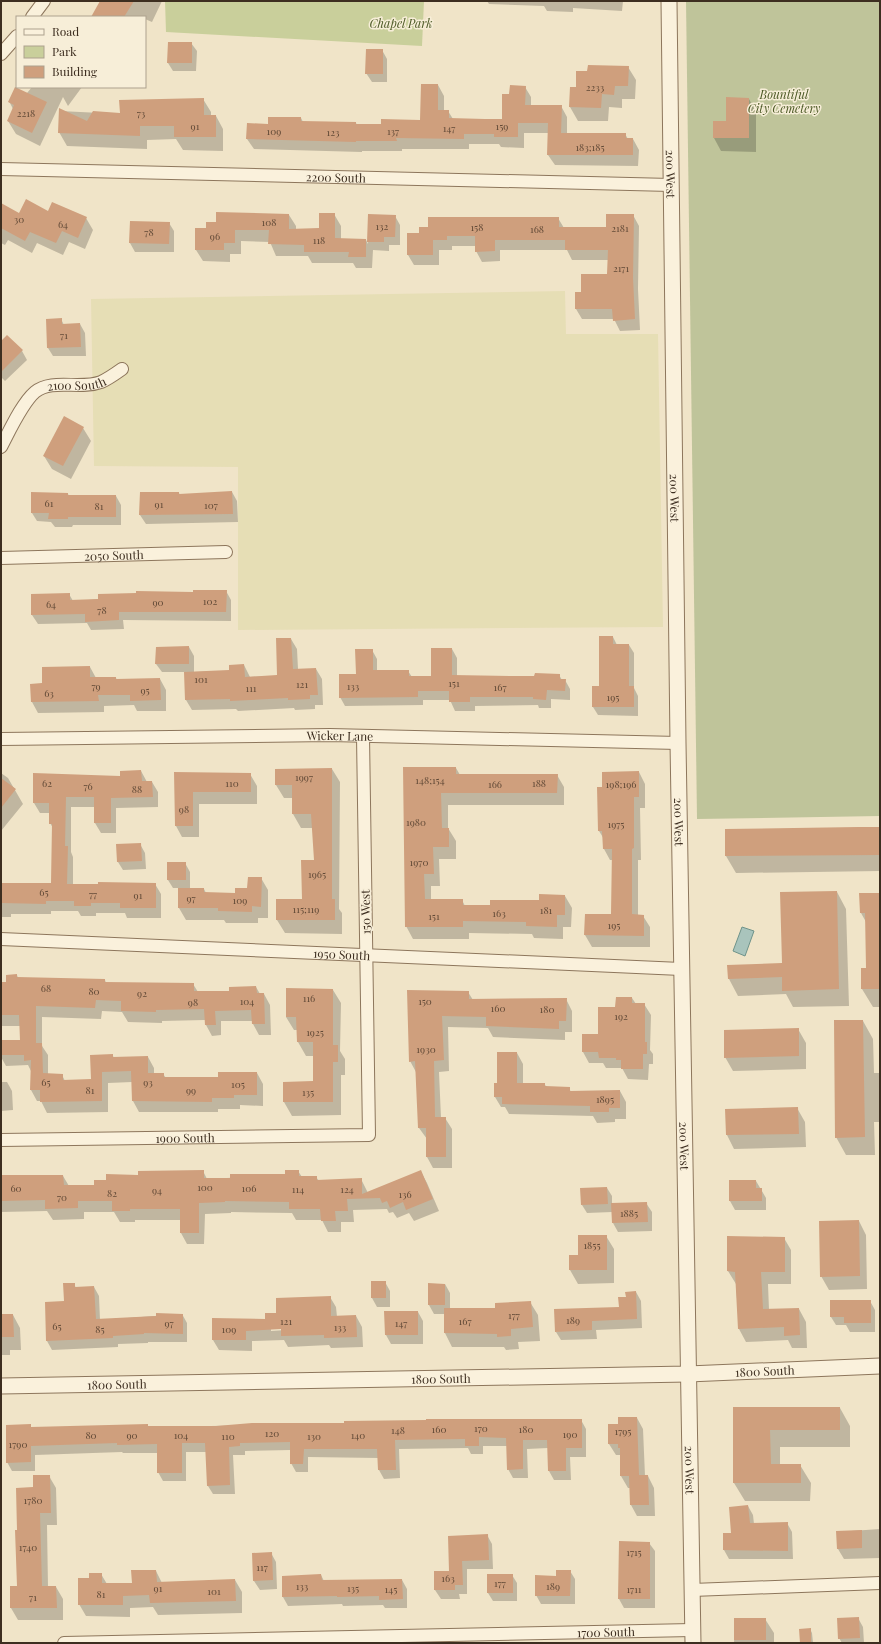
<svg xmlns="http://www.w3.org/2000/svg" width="881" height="1644" viewBox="0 0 881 1644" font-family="'Playfair Display',serif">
<rect width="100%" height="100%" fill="#f0e4c8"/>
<path fill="#e6deb5" d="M565,291L566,334H658L663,627L238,630V467L94,466L91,299Z"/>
<path fill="#c9cf9b" d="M165,1H424L422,46L166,32Z"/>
<path fill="#bfc49a" d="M686,1H880V816L697,819Z"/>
<path fill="#a9c4bc" stroke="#6f938a" d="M742,927L754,931L745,956L733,951Z"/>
<path fill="#0003" fill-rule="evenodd" d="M101,1H162L152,22L145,19V17H92Z
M487,1H623L622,11L573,8V12L547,11L544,6L489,4Z
M191,43L197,51L196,71H173L168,63Z
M382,50L387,59V82H372L366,73Z
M628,67L636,80L635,99H622V108L609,107L608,121H578L570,107L571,88H577L588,72Z
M438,85L444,96V111H448L453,119L502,120L510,95L525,87L531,97V106H561L567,117V134H625L628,139H633L639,150L638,166L555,165L548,155L549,133H524V148L501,147L499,144H469V149H402V151H362V152L254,149L247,139L269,125L301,118L303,122L356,123L357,125H382L421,121Z
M32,87H82L68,106L63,97L40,146L16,134L8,121L13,109L9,101L27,93Z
M203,99L211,112V116H216L223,129V151L183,150L176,139L147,140V149L67,146L59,132L60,111L121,114Z
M749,99L756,112V152L721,151L714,138Z
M1,205L19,214L48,212L86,218L93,230L85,249L69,242L63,255L37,243L32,253L8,240L5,245L1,243Z
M334,214L341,226V239L366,240L368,244L369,215L395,216L400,225V245H389V251L373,250L372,268H356L353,263H312L308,256H276L270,242L241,241V254H230V262L203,261L196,250L207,229L289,215L296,226V230H320Z
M633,215L639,226L638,289L640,330L620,331L614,319H582L576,309L582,293L608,275L609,260H572L567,250H500V261L482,262L476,251V246H452V250H439V265H414L408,255L420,234L558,218L564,228H607Z
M169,223L174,231V252H135L130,243Z
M61,319L64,325L80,324L85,333L86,356H53L48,348Z
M1,342L22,351L27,360L5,381L1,377Z
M83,428L91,441L71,479L52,469L44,456Z
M232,492L237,501L238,522L146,524L140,515L141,493H179L180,495Z
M68,494L69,496H116L121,505V525H73L72,527H55L51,522L37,521L32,513Z
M226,591L231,600V621L123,620L124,629L91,630L87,623L38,624L32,615V595L69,594L73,601Z
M613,637L617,645H629L634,653V688L638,696V716L598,715L593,707L600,687Z
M291,639L297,649L298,669H316L322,679L323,705H315V709L295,710L294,708L238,711L236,709L192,710L186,700L185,672H162L156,664L189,647L194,656V672L230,671L244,665L250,677L278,676Z
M452,649L457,658V676L512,677L559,675L562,680H565L570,689V700L551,699V708H539L538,705L475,706V711H455L450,700H423V705L345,706L340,697L357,675L372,650L377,659V671H408L412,677H432Z
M90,667L96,678H116L117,680L160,679L166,690V711H137L134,705L104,706V712L38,713L32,702L31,685L43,684Z
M404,768H456L460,775H557L564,787V805H448V828L456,841V859H439L440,886H431V900H462L465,906H491L540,901L565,896L572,908L571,927H563V939L534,938L532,934L469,933V939H413L406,926Z
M332,769L340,782L339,909L342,913V934L285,933L277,920L303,900L315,861L313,828H301L293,814V798H284L276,785Z
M141,771L147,782H152L158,792V807L116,808V833H101L95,823V807H71V852L73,857V885L155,884L161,894V918H127L125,913H96V916H81L78,911H51V914H11V917H1V883L52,884L53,828L50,823V813H40L34,803Z
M639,772L645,784V808H640L641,860H638V915L643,916L650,927V947H592L585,935L586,915H612L613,860H610L604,849V839L599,831L604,788Z
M1,773L8,778L23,804L1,831Z
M175,773L250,774L257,786V804H199V837H182L176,826Z
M880,829V871L736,873L726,856Z
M140,844L145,853L146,869L123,870L118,862Z
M185,863L190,872V889H204L206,893L236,894L248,889L261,878L268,890V918H258V923H226L224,920H186L179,908V888H173L168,880Z
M837,892L846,909L849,1006L793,1007L786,994L738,996L729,979L728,966L783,964Z
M880,893V1007H873L862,989V969H867L866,922L861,913L860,894Z
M17,975L18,978L105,980L106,983L193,984L198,992H230L256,987L260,994H264L270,1005L271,1035H259L253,1024V1021H221V1035L212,1036L206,1025L205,1020L162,1021V1023L128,1022L122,1012L102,1011L101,1019L42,1017V1046L48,1055V1075H62L65,1081L92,1080L113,1056L114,1058L148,1057L154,1068V1074H163L166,1078H219L257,1073L263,1084V1106L240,1105V1109H218V1112H139L133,1101L132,1082L108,1083V1112L47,1113L41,1101H37L31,1090V1071L28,1065L6,1066L1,1057V1041H21V1026H1V983H7Z
M287,989L333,990L341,1003L340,1051L345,1059V1075H341V1115L292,1116L284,1102V1083L314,1082V1056H306L298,1042V1030H294L286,1017Z
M408,991L468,992L473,1000L566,999L572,1011V1032H565V1040L493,1037L488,1028L448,1027L449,1071L439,1072L441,1118H445L452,1129V1168H433L427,1157V1139L419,1128L416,1072L410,1061Z
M632,998L636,1004H644L651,1015L650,1050L653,1054V1064H649L648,1080L628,1079L622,1068H606L603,1063H589L583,1052L599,1035L616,1008Z
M863,1021L873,1039L874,1073H880V1122H874L875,1155H846L836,1137Z
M798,1029L806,1043V1069L733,1071L725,1057Z
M517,1053L523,1064V1084H544L547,1087L569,1088L571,1092L620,1091L626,1102V1119H615V1122L597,1123L593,1116L509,1114L505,1107H501L495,1097Z
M1,1082H7L12,1091L13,1110L1,1111Z
M797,1108L805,1122L806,1147L734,1149L727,1135L726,1110Z
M203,1171L207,1179L286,1175L298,1171L302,1177H316L319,1181L361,1179L368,1193L421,1172L427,1183L439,1211L414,1221L409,1213L397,1218L393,1212L389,1213L387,1209L353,1210L354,1222H341V1232H328L322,1220H296L292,1213L231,1212V1213L205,1214L204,1244H187L181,1233V1220H135V1222H120L114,1212H84V1219L53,1220L47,1211L1,1212V1176H63L69,1186H95L139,1176Z
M730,1181H756L766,1198V1210H735L730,1201Z
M607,1188L612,1196V1204L646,1203L652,1212V1231L618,1232L613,1223L612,1212L587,1213L582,1205Z
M859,1221L866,1235L867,1289L829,1290L821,1276Z
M606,1236L614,1249V1283L578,1284L570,1270V1256H579Z
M728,1237L784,1238L791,1250V1284H768L769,1310L799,1309L806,1322L807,1348H792L788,1340L746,1342L739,1329L736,1284L728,1271Z
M385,1282L390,1291V1307H377L372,1298Z
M74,1284L76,1288L94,1287L99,1296L100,1320L182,1314L187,1323V1342H148V1343L118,1344V1347L52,1350L47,1341Z
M429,1284H445L450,1293V1309H496L530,1302L538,1315L540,1341L518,1342L519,1349L506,1350L504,1347H452L445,1333V1314H434L429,1305Z
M636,1292L641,1301L642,1328L596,1330L597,1339L561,1340L556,1332L620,1308Z
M330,1297L336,1307L337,1317L356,1316L362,1327L363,1347L331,1348L329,1345L288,1347L284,1340L252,1341V1351L219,1350L213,1340ZM286,1328V1330L271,1331V1329Z
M870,1301L875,1310V1332H850L846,1325H836L831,1317Z
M418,1312L423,1321V1344H391L386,1335Z
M1,1314L13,1315L20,1328L21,1350H10V1355H1Z
M734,1408H840L850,1426V1447H780V1465H800L811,1483L810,1501H745L734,1483Z
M637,1418L643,1429L645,1476H648L654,1488L655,1516H637L631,1505L630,1488H628L621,1476V1455H616L609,1444L619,1425Z
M581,1420L586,1429V1457H570L571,1480H554L549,1471L548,1448L527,1449L528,1478H513L508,1469L507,1446H483V1454H471L468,1448L399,1449L400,1478L384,1479L379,1470L378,1458L308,1457V1472H296L291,1463V1450L245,1451V1455H233L235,1494H213L208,1486L207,1452H186V1481H163L158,1472V1453H123L122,1452L35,1455V1471H12L7,1462L30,1425L31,1428L149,1427Z
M49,1476L56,1488L57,1525H47L48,1587H56L63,1599V1620H18L11,1608L18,1587V1531Z
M748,1506L753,1515L754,1524L787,1523L792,1532L793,1559H729L724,1550Z
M880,1529V1558L844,1559L838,1549L837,1532Z
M487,1535L492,1544L493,1569H467V1594H459L460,1599H441L435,1590V1572H450Z
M649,1543L655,1551V1608H624L619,1599Z
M271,1553L276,1562L277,1589L260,1590L254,1581L253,1554Z
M156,1571L162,1583L235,1580L242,1592V1613L158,1615L153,1607L130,1608V1617L86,1616L79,1604L101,1574L107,1584H133Z
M570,1571L575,1579V1604H541L536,1595L557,1577Z
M321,1575L324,1581L402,1580L407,1589V1608H385L383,1605L343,1606L342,1604L288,1606L283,1597V1577Z
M512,1575L517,1583V1601H493L488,1593Z
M858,1618L863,1627L864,1643H842L839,1638Z
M735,1619H765L774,1633V1643H734Z
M810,1629L812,1633L813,1643H801Z"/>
<path fill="#cf9f7d" d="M100,1H134L124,17H91Z
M168,42H192V63H167Z
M366,49H383V74H365Z
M588,65L629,66L628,86H615L614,95L602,94L601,108L569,107L570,87H576V71H587Z
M421,84H438V110H449V118L485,119H502V94H509L510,85L526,86L525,105H562L561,133H626V138H633V155H547L548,123H518V137H494V134H464V139L396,138L397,141H356V142L246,139L247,123L268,124V117H301V121L356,122V124H381V119L420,120Z
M15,87L47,102L32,133L7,121L14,105L8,102Z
M726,97L749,98V138H713V121H726Z
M204,98V115H216V137H174V126H140V136L58,133L59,108L87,121L93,111L120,113L119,100Z
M26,199L48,211L52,202L87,217L78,238L62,231L56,243L30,232L25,241L1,228V203L19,213Z
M216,212L289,214V229L319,228V213H335V238L366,239V257H348L349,252H304V245L268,244L269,230H235V243H224V250H195V228H206V222H216Z
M368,214L396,215L395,237H384V242H367Z
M606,214H634L633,278L635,319L613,321L612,309H575V292H581V274H607L608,250H565V240H495V251L475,252V236H447V240H433V255H407V233H419V227H428V217H559V227H606Z
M130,221L170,222L169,244L129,243Z
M62,318V324L80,323L81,347L47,348L46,319Z
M7,335L23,350L1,372V341Z
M64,416L84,427L63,466L43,456Z
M232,491L233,514L139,515L140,492H179V494Z
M31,492L68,493V495H116V517H68V519H48L49,513H31Z
M193,590H227L226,612H119V620L85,622V614L31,615V594L70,593V600L98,599V594L136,593V591L193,592Z
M599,636H613V644H629V686H634V707H592V686H599Z
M276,638H291L293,669L316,668L318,695H310V699L288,700V698L230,701V699L185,700L184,672L229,670V665L244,664L245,677L277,675Z
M189,646V664H155L156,647Z
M431,648H452V675L512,676H534L535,673L560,674V679H566L565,691L547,690L546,700L533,699V697H470V702H449V691H418V697L339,698V674H356L355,649H373V670H409V676H431Z
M90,666V677H116V679L160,678L161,700L130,701V695H98L99,701L31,702L30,684L42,683V667Z
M403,767H456V774H558L557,793H441L442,828H449V847H433L434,874H424L425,899H463V905H490V900H539V894L565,895V915H557V927L526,926V922L463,921V927H405Z
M332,768V899H335V920H276V899H302L301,860H314L311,814H292V785H275V769Z
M141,770L142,781H152L153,797L111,798V823H94V797H66L65,846H68L67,884H98V882L156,883V908H120V903H91V906H74V901H46V904L1,903V883H51L52,824H49V803H33V773L120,776V771Z
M639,771V797H634V848L632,849V914L644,915V936L584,935L585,914H611L612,849H603L602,831H598L597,787H602V772Z
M174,772L251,773V792H193V826H175Z
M1,778L16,789L1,808Z
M858,827H880V855L725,856V829Z
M141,843L142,861L117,862L116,844Z
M167,862H186V880H167Z
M248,877H262L261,907L252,906V912L218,911V908H178V888H204V892L235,893V888H247Z
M837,891L839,989L782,991V977L728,979L727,965L782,963L780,892Z
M859,893H880V989H861V968H866L865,913H860Z
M17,974V977L105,979V982L194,983V991H229V987L256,986L257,993H264L265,1024H252L251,1010L215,1011L216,1025H205L204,1009L156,1010V1012L121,1011V1001L96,1000L95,1008L36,1006V1043H42L43,1073L63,1074V1080L91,1079L90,1055L113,1054V1057L148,1056V1073H164V1077H218V1072H257V1095H234V1098H212V1102L132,1101L131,1071L102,1072V1101L40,1102V1090H30L31,1060L24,1061V1055H1V1040H20L19,1015H1V982H6V975Z
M286,988L333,989V1045H338V1062H333V1102H283V1082L313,1081V1042H297L296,1017H286Z
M407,990L469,991V999L567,998L566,1021H559V1029L486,1026V1017L442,1016L444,1060L434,1061L435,1117H446V1157H426V1128H418L415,1061L409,1062Z
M616,997H632V1003H645V1042H647V1054H643V1069H621V1060H616V1058H599L598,1052H582V1034H598V1007H615Z
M834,1020H863L865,1137L835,1138Z
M799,1028V1056L724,1058V1030Z
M497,1052H517V1083H545V1086L570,1087V1091L620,1090V1108H609V1112H590V1106L502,1104V1097H494V1083H497Z
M798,1107L799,1134L726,1135L725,1109Z
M204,1170V1178H230V1174H285V1170H299V1176H317V1180L362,1178V1194L421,1170L433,1199L406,1210L403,1202L390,1208L387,1201L382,1203L380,1198L347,1199L348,1211H335L336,1221H321L320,1209H289V1202L225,1201V1202L199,1203V1233H180V1209H130V1211H112V1201H78V1208L45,1209V1200L1,1201V1175H63L64,1185H94V1180H106V1174L138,1175V1171Z
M729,1180H756V1188H762V1201H729Z
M607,1187L608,1204L581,1205L580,1188Z
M647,1202L648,1222L612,1223L611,1203Z
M859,1220L860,1276L820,1277L819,1221Z
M578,1235H607V1270H569V1255H578Z
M727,1236L785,1237V1272H761L763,1309L799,1308L800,1335L784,1336V1327L738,1329L735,1272L727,1271Z
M371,1281H386V1298H371Z
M63,1283H75V1287L94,1286L96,1319L156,1316V1313L183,1314V1334L144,1333V1334L113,1336V1338L46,1341L45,1302L64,1301Z
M428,1283L445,1284V1305H428Z
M636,1291L637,1319L592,1321V1330L555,1332L554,1309L619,1307L618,1297H626L625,1292Z
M331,1296V1316L356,1315L357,1337L324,1338V1335L281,1336V1329L246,1331V1340H212V1318L265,1319V1313H276V1298Z
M830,1300H871V1323H844V1317H830Z
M531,1301L533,1327L511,1329V1336L497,1337V1334L444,1333V1308H495V1303Z
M384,1311H418V1335H385Z
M1,1314H13L14,1337H1Z
M733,1407H840V1430H770L771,1464H801V1483H733Z
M618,1417H637L639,1475H648L649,1505H630L629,1476H620V1448H618V1444H608V1424H618Z
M426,1419H582V1448H566V1471H548L547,1440H523V1469L507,1470L506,1438L479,1437V1446H465V1439L395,1440L396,1470H378L377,1449H304L303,1464H290V1442L240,1443V1446L229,1447L230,1485L207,1486L205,1443H182V1473H157V1444L117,1445V1443L31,1446V1462L6,1463V1425L31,1424V1427L148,1424V1426H216L252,1423H344V1421L426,1420Z
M33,1475H50L51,1513H40L42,1586H56L57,1608H10V1586H17L15,1530H17L16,1488L33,1487Z
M748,1505L750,1523L788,1522V1551L723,1550V1533H731L729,1507Z
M862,1530V1548L837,1549L836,1531Z
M488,1534L489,1560L462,1561L463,1585H455V1590H434V1571H449L448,1536Z
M619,1541L650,1542V1599H618Z
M272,1552L273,1580L253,1581L252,1553Z
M131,1570H156L157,1582L235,1579L236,1601L150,1603L149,1595L123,1596V1605H78V1578H89V1573H102V1583H132Z
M556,1570H571L570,1596H535V1575L556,1576Z
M321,1574L322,1580L402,1579L403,1599L379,1600V1596L337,1597V1596L282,1597V1576Z
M487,1574H513V1593H487Z
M859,1617L860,1638L838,1639L837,1618Z
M734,1618H766V1640H734Z
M811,1628V1643H800L799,1629Z"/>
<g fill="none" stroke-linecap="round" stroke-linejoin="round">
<g stroke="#8d765c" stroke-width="14">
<g id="minor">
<path d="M32,17L44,1"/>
<path d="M1,54L17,36"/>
<path id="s1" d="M1,169L671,185"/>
<path id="s2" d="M1,447C9,432 22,403 35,392C52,378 80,390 101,382C108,379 115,374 122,369"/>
<path id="s3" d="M1,558L226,552"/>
<path id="s4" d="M1,739L330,735L678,743"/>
<path id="s5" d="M1,939L681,969"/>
<path id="s6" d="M1,1140L369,1135L363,736"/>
<path d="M692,1590L880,1583"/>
<path id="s7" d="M64,1643L692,1630"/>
</g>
</g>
<g stroke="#8d765c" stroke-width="17">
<g id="tertiary">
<path id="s8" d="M669,1L678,743L693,1643"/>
<path id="s9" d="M1,1386L688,1374L880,1366"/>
</g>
</g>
<use href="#minor" stroke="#faf1dc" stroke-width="12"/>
<use href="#tertiary" stroke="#faf1dc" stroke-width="15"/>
</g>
<g text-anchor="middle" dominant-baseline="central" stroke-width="3" stroke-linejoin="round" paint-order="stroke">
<g font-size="10" fill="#624a37">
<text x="595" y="87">2233</text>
<text x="26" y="113">2218</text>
<text x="141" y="113">73</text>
<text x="195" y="126">91</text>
<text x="502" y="126">159</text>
<text x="449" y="128">147</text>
<text x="274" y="131">109</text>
<text x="393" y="131">137</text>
<text x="333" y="132">123</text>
<text x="590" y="147">183;185</text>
<text x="19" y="219">30</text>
<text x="269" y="222">108</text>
<text x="63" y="224">64</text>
<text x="382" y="226">132</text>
<text x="477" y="227">158</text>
<text x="620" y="228">2181</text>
<text x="537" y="229">168</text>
<text x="149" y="232">78</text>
<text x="215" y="236">96</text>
<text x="319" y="240">118</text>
<text x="621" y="268">2171</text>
<text x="64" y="335">71</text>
<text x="49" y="503">61</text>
<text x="159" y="504">91</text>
<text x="211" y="505">107</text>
<text x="99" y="506">81</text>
<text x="210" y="601">102</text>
<text x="158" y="602">90</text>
<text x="51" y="604">64</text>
<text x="102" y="610">78</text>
<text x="201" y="679">101</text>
<text x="454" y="683">151</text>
<text x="302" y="684">121</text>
<text x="96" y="686">79</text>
<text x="353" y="686">133</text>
<text x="500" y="687">167</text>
<text x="251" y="688">111</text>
<text x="145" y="690">95</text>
<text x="49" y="693">63</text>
<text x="613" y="697">195</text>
<text x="304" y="777">1997</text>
<text x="430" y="780">148;154</text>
<text x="47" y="783">62</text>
<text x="232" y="783">110</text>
<text x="539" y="783">188</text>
<text x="495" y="784">166</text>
<text x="621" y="784">198;196</text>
<text x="88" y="786">76</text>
<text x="137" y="789">88</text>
<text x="184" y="809">98</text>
<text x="416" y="822">1980</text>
<text x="616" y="824">1975</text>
<text x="419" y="862">1970</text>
<text x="317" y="874">1965</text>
<text x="44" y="892">65</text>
<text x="93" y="894">77</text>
<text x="138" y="895">91</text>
<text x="191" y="898">97</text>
<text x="240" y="900">109</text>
<text x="306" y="909">115;119</text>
<text x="546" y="910">181</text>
<text x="499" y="913">163</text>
<text x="434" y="916">151</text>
<text x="614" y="925">195</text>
<text x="46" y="988">68</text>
<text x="94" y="991">80</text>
<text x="142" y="993">92</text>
<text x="309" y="998">116</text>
<text x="247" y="1001">104</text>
<text x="425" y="1001">150</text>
<text x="193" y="1002">98</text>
<text x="498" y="1008">160</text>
<text x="547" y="1009">180</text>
<text x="621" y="1016">192</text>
<text x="315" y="1032">1925</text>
<text x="426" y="1049">1930</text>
<text x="46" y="1082">65</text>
<text x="148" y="1082">93</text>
<text x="238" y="1084">105</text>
<text x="90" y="1090">81</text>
<text x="191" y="1090">99</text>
<text x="308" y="1092">135</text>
<text x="605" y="1099">1895</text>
<text x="205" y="1187">100</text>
<text x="16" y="1188">60</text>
<text x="249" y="1188">106</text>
<text x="298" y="1189">114</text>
<text x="347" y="1189">124</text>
<text x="157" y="1190">94</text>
<text x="112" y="1193">82</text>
<text x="405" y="1194">136</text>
<text x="62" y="1197">70</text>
<text x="629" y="1213">1885</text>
<text x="592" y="1245">1855</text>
<text x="514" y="1315">177</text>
<text x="573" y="1320">189</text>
<text x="286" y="1321">121</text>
<text x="465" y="1321">167</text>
<text x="169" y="1323">97</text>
<text x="401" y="1323">147</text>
<text x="57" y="1326">65</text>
<text x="340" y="1327">133</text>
<text x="100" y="1329">85</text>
<text x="229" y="1329">109</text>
<text x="481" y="1428">170</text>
<text x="439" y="1429">160</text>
<text x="526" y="1429">180</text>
<text x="398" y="1430">148</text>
<text x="623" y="1431">1795</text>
<text x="272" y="1433">120</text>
<text x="570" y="1434">190</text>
<text x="91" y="1435">80</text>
<text x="132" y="1435">90</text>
<text x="181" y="1435">104</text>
<text x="358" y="1435">140</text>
<text x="228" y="1436">110</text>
<text x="314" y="1436">130</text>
<text x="18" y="1444">1790</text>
<text x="33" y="1500">1780</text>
<text x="28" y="1547">1740</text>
<text x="634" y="1552">1715</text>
<text x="262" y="1567">117</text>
<text x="448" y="1578">163</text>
<text x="500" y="1583">177</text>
<text x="302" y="1586">133</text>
<text x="553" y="1586">189</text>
<text x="158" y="1588">91</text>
<text x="353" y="1588">135</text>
<text x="391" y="1589">145</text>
<text x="634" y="1589">1711</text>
<text x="214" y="1591">101</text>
<text x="101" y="1594">81</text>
<text x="33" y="1597">71</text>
</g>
<g font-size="12" font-style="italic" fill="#4d5a26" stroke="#f7eed8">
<text x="401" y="23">Chapel Park</text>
<text x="784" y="94">Bountiful<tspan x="784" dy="14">City Cemetery</tspan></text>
</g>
<g font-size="12" fill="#3d2e20" stroke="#f7eed8">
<text stroke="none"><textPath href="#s8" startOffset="173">200 West</textPath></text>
<text stroke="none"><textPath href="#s1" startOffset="335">2200 South</textPath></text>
<text stroke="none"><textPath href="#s2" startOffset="108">2100 South</textPath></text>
<text stroke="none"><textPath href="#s8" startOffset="497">200 West</textPath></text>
<text stroke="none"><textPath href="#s3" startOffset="113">2050 South</textPath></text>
<text stroke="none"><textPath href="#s4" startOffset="339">Wicker Lane</textPath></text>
<text stroke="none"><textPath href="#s8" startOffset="821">200 West</textPath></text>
<text transform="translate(365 912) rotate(-91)">150 West</text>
<text stroke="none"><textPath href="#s5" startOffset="341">1950 South</textPath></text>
<text stroke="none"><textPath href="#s6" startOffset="184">1900 South</textPath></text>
<text stroke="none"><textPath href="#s8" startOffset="1145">200 West</textPath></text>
<text stroke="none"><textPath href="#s9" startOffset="764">1800 South</textPath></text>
<text stroke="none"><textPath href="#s9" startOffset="440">1800 South</textPath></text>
<text stroke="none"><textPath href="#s9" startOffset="116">1800 South</textPath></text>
<text stroke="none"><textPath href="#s8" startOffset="1469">200 West</textPath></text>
<text stroke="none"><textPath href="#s7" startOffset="542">1700 South</textPath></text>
</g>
</g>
<rect width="881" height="1644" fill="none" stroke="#3d2e20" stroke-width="4"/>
<rect x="16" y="16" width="130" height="72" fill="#f7eed8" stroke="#ada18e"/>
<rect x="24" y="29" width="20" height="6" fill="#faf1dc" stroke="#ada18e"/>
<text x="52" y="36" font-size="12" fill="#3d2e20">Road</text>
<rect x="24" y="46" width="20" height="12" fill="#c9cf9b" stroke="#ada18e"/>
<text x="52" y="56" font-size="12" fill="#3d2e20">Park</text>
<rect x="24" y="66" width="20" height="12" fill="#cf9f7d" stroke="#ada18e"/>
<text x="52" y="76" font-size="12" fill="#3d2e20">Building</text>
</svg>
